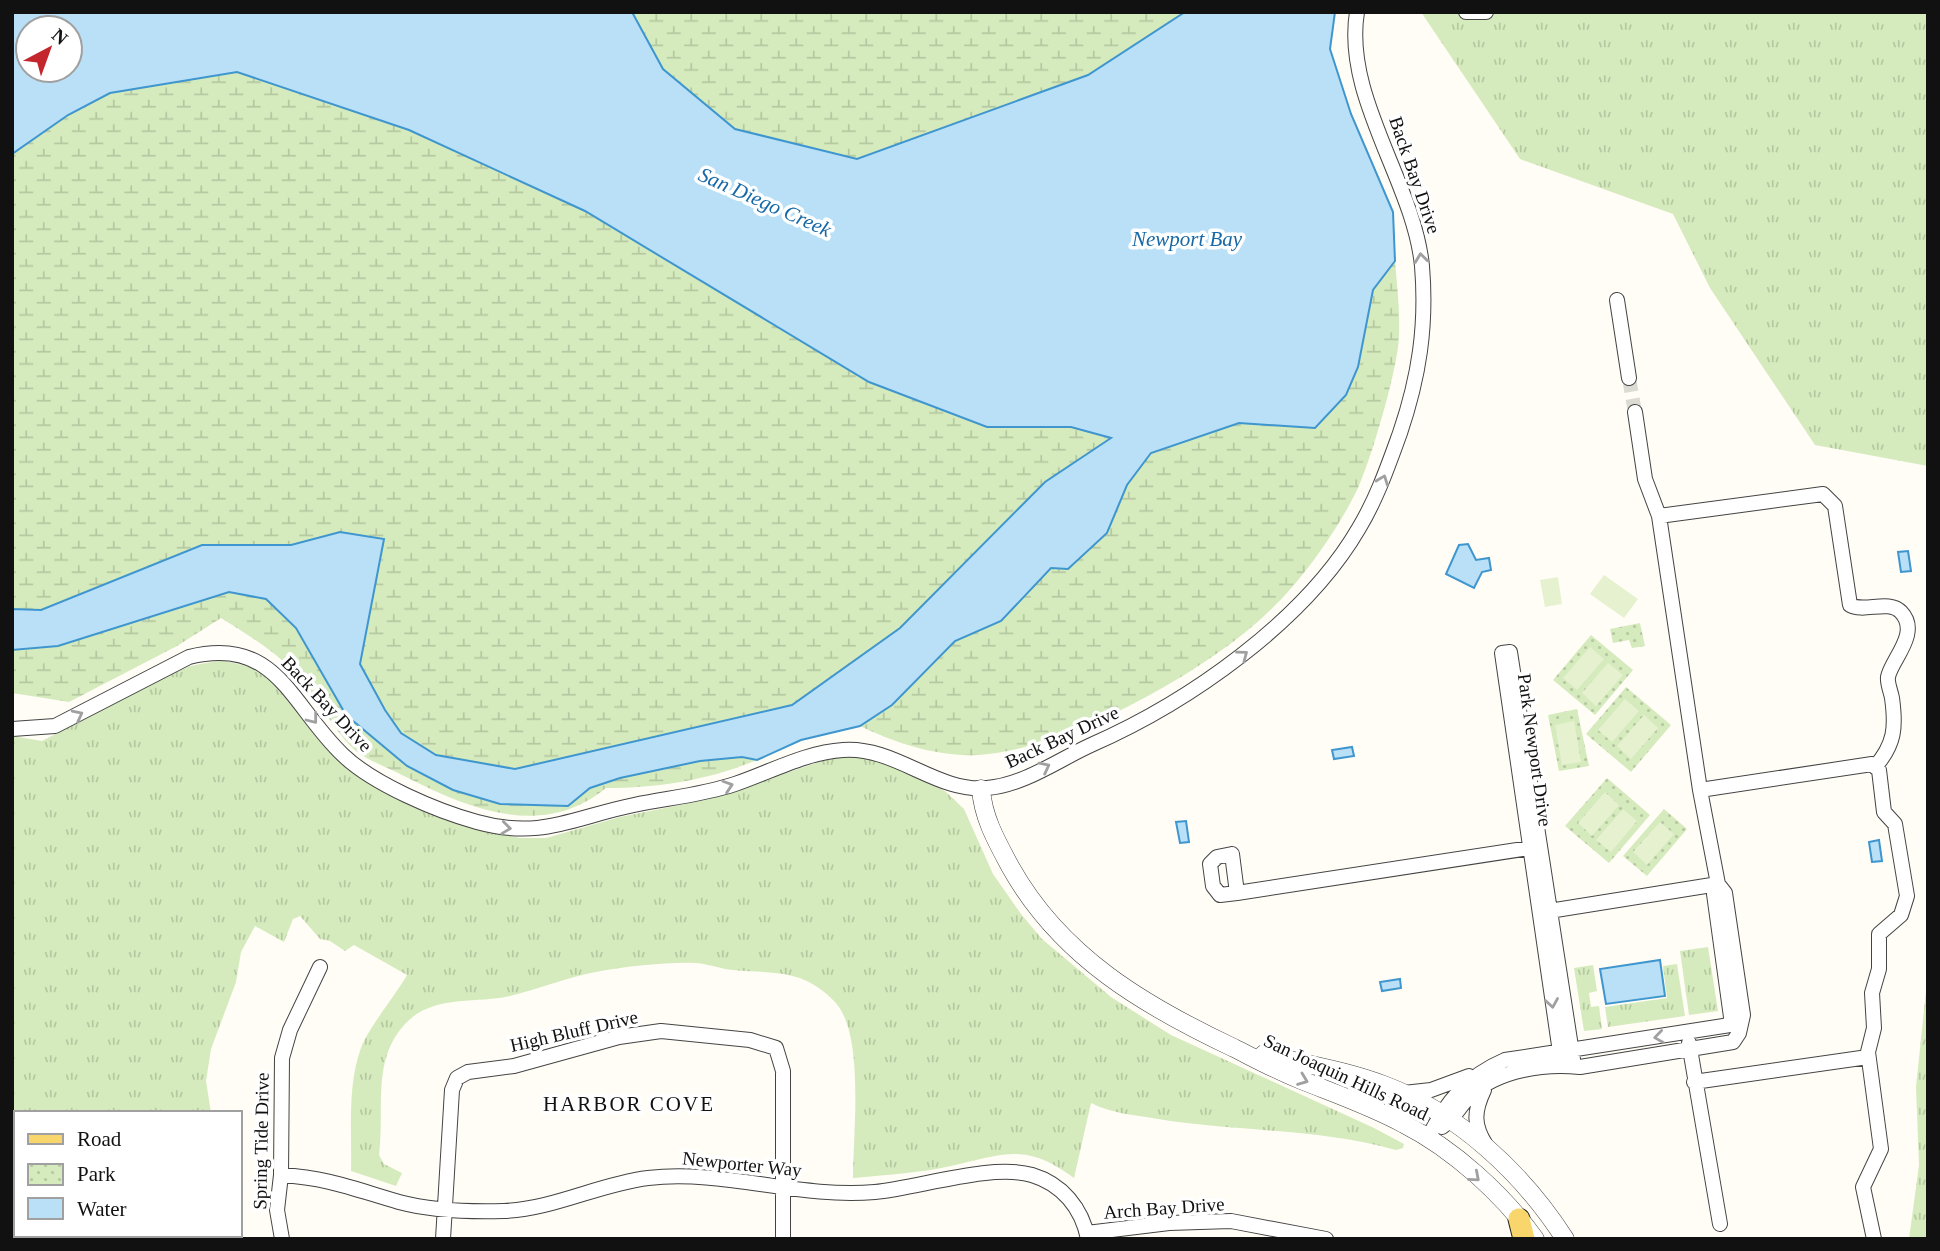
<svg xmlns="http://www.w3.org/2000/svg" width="1940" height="1251" viewBox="0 0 1940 1251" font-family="Georgia,serif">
<defs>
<pattern id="grass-tufts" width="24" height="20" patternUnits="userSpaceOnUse" patternTransform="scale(1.75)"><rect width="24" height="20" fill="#d5ebbd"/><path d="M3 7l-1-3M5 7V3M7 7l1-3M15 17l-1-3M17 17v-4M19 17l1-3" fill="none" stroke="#b6c8a1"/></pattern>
<pattern id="wetland-marsh" width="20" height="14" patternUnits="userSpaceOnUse" patternTransform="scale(1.75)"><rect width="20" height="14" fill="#d5ebbd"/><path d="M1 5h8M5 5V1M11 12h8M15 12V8" fill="none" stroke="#b6c8a1"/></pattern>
<pattern id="park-dots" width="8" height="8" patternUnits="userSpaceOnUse" patternTransform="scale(1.75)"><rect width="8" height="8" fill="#d5ebbd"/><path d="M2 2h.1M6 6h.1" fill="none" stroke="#b6c8a1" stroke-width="1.8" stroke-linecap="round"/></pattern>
</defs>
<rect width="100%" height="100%" fill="#fffdf5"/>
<path fill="url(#grass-tufts)" d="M1421,12H1928V466L1815,445L1710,288L1673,214L1520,159Z
M222,660L258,669L271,680L336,758L371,782L497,833L520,838H546L620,817L705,800L831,758L872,756L923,778L946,792L964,809L993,874L1021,914L1042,939L1111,997L1171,1035L1374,1128L1404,1144L1403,1148L1396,1150C1318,1128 1238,1132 1158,1119C1135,1115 1113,1114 1091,1103L1074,1178C1025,1142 1005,1154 951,1166C919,1173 886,1175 853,1178C853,1134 865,1034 835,1002C803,968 774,974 733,970C721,969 709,964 696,963C666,962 631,966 601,971C570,976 540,989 510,996C475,1004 433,994 405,1024C371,1061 385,1108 379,1155L384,1164L402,1173L396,1186L351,1171C352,1131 347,1086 361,1048C369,1027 395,996 407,975L354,945L345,951L330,941L320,939L300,916L293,919L284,942L255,926L241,952L236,982L211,1049L206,1081L211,1113H16V1235H211L212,1239H12V736L42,741L163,678L190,666Z
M1708,947L1718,1011L1689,1015L1680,951Z
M1677,964L1685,1016L1608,1027L1605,1007L1667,998L1663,966Z
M1593,965L1597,991L1589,993L1591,1007L1599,1006L1602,1029L1584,1031L1574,968Z
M1928,972V1237L1909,1239L1919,1165L1916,1087Z"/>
<path fill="url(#wetland-marsh)" d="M632,12H1185L1088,75L857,159L735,130L663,69Z
M237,72L409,130L585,211L869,382L987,427H1071L1111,439L1045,482L900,628L792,706L515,769L436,755L401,733L385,710L360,664L383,539L340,532L291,545H202L41,610L12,609V154L68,115L110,93Z
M1395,261C1397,285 1400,310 1399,335C1399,365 1371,460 1358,488C1338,530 1299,585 1264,616C1202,674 1063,751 977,755C938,757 895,743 860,726L892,705L955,641L1001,621L1051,568L1068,569L1107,533L1127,485L1151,453L1239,423L1316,428L1358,367L1373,290Z
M229,592L266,599L296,628L346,715L407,766L453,790L500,804L568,806L590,788L620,778L700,761L742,757L757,760C709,780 658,788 606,788C544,839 471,810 408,778C392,769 370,762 356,751C336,734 316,696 297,675C275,651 248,635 221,618L177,646L69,702L12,693V650L58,646Z"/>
<path fill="url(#park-dots)" d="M1640,623L1645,646L1632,648L1629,640L1613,643L1610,629Z
M1591,635L1633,670L1595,715L1553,680Z
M1626,687L1671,725L1631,772L1586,734Z
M1577,709L1589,766L1559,771L1548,715Z
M1607,778L1650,815L1609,863L1565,826Z
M1664,809L1687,829L1647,876L1623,856Z"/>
<path fill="#e6f2cf" d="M1604,575L1638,599L1624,618L1590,594Z
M1558,577L1562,604L1545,607L1540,580Z
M1590,647L1604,659L1577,690L1563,678Z
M1608,663L1623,675L1596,706L1582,693Z
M1625,699L1639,711L1612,742L1598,730Z
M1644,715L1658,728L1631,759L1617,746Z
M1574,721L1581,762L1562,765L1555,725Z
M1605,792L1619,805L1592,836L1578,823Z
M1623,809L1637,821L1611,852L1596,840Z
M1660,822L1674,834L1647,865L1633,852Z"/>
<path fill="#b9e0f7" stroke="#3f96cf" stroke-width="2" fill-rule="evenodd" d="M12,12H632L663,69L735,129L857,159L1088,75L1185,12H1335L1330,49L1351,114L1393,212L1395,261L1373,290L1358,367L1346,395L1315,428L1239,423L1151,453L1127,485L1107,533L1068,569L1051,568L1001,621L955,641L892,705L860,726L801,740L757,760L742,757L700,761L620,778L590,788L568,806L500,804L453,790L407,766L346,715L296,628L266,599L229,592L58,646L12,650V609L41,610L202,545H291L340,532L384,539L360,664L385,710L401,733L436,755L515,769L792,705L900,628L1045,482L1111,438L1071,427H987L869,382L585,211L409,130L237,72L110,93L68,115L12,154ZM70,28V70H28V28Z
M1468,544L1476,560L1489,558L1491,570L1482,572L1474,588L1446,574L1459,545Z
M1908,551L1911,571L1901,572L1898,552Z
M1352,747L1354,756L1334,759L1332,750Z
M1186,821L1189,842L1180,843L1176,822Z
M1879,840L1882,861L1872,862L1869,842Z
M1660,960L1665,996L1606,1004L1600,969Z
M1400,979L1401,988L1382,991L1380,982Z"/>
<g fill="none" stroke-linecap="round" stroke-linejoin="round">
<path stroke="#dbdad3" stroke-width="14" stroke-dasharray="14 7" stroke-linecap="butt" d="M1629,378L1635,412"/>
<g stroke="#444" stroke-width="16">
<path id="minor" d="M1466,12H1486
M1617,300L1629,378
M1659,516L1823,494L1835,506L1850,605C1864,613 1889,599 1901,612C1921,633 1891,660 1888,677C1887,683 1891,692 1892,698C1896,727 1895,744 1875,767
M12,729L55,726L189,657C277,635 291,706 343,755C373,784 437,811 477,822C542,840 574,817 634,805C668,798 702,795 735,784C770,772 807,752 843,750C895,746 937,793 987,788C1024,785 1058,760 1091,745C1189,702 1305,621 1359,528C1377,498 1388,466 1400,433C1419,377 1427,326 1422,266C1414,183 1343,97 1357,12
M1700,790L1872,764L1875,767
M1237,893L1232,854L1217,857L1210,864L1213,886L1220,895L1237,893L1536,847
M1543,912L1718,884
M1689,1043L1720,1224
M1562,1066L1502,653L1510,652L1574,1066
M1694,1082L1868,1057
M1484,1090C1474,1111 1473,1125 1486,1145
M1404,1093L1431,1090L1469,1076
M1442,1127C1455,1118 1460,1105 1471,1095C1498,1070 1545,1063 1580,1067L1733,1042L1739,1033L1743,1015L1725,893L1718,884
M1428,1138C1446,1102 1467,1076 1505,1060L1730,1025L1731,1017L1714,894L1718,884L1700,790L1659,516L1645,479L1635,412
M281,1175C329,1178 354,1189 399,1202C433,1211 470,1212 504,1211C554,1209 599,1184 648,1178C724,1169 799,1199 875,1192C918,1188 992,1163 1032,1175C1062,1184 1082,1208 1088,1239
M1087,1233L1169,1223L1231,1221L1326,1239
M282,1239L277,1210L281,1175L282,1058L290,1030L320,967
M443,1239L452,1090L457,1078L468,1072L514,1066L619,1037L661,1031L750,1040L776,1048L783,1071V1239
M1874,1239L1863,1187L1881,1149L1868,1052L1874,1028L1872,993L1879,969V934L1901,915L1907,896L1895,824L1884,812L1879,770L1875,767"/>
</g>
<g stroke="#444" stroke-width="19">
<path id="tertiary" d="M981,789C983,818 997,842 1011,868C1061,957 1145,1006 1234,1048C1256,1059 1278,1071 1301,1080C1336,1094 1371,1106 1404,1124C1453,1149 1503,1194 1535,1239
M1264,1054C1303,1064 1345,1070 1384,1085C1458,1113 1522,1172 1565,1239"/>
</g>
<g stroke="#222" stroke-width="23">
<path id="primary" d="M1519,1219L1524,1239"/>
</g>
<use href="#minor" stroke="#fff" stroke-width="14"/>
<use href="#tertiary" stroke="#fff" stroke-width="18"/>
<use href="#primary" stroke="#f9d66b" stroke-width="21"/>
</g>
<defs><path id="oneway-chevron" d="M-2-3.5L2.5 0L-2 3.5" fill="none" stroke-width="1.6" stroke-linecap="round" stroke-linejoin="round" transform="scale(1.75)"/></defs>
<g stroke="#a0a0a0">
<use href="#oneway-chevron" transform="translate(1421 258) rotate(-97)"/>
<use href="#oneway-chevron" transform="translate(1383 480) rotate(-69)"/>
<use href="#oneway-chevron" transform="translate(1243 655) rotate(-37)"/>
<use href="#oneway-chevron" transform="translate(78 715) rotate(-27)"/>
<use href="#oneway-chevron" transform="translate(313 719) rotate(52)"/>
<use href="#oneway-chevron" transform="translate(1045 767) rotate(-27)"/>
<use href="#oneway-chevron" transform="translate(728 786) rotate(-18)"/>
<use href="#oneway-chevron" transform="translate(506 828) rotate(7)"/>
<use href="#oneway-chevron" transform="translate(1552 1003) rotate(81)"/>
<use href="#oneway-chevron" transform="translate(1659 1037) rotate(172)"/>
<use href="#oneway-chevron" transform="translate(1303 1080) rotate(21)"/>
<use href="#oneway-chevron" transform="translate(1475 1177) rotate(41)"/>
</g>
<g text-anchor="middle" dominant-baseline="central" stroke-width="7" stroke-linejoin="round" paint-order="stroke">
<g font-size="19" fill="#111" stroke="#fff">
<text transform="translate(1415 175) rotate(71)">Back Bay Drive</text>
<text transform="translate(327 704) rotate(47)">Back Bay Drive</text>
<text transform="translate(1062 737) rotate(-25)">Back Bay Drive</text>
<text transform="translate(1535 750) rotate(82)">Park Newport Drive</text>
<text transform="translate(574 1031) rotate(-13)">High Bluff Drive</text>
<text transform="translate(1346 1077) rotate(25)">San Joaquin Hills Road</text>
<text transform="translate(261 1141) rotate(-89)">Spring Tide Drive</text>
<text transform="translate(742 1164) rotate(6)">Newporter Way</text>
<text transform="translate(1164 1208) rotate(-4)">Arch Bay Drive</text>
</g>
<g font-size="21" font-style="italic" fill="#1768a6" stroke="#fff">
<text transform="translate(765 202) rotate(24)">San Diego Creek</text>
<text x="1187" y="239">Newport Bay</text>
</g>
<g font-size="21" letter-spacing="2" fill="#111" stroke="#fff">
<text x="629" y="1104">HARBOR COVE</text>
</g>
</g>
<rect width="1940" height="1251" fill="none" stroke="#111111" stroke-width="28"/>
<rect x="14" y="1111" width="228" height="126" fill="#ffffff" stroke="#a0a0a0" stroke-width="2"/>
<rect x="28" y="1134" width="35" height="10" fill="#f9d66b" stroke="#a0a0a0" stroke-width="2"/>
<text x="77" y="1146" font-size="21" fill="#111111">Road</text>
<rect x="28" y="1164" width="35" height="21" fill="url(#park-dots)" stroke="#a0a0a0" stroke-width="2"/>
<text x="77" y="1181" font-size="21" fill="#111111">Park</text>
<rect x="28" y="1198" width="35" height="21" fill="#b9e0f7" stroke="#a0a0a0" stroke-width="2"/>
<text x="77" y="1216" font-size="21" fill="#111111">Water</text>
<g transform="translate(49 49) rotate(41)"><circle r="33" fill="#ffffff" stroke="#a0a0a0" stroke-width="2"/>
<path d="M0-5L12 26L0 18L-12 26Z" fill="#c4262e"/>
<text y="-10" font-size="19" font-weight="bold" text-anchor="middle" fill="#111111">N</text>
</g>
</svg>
